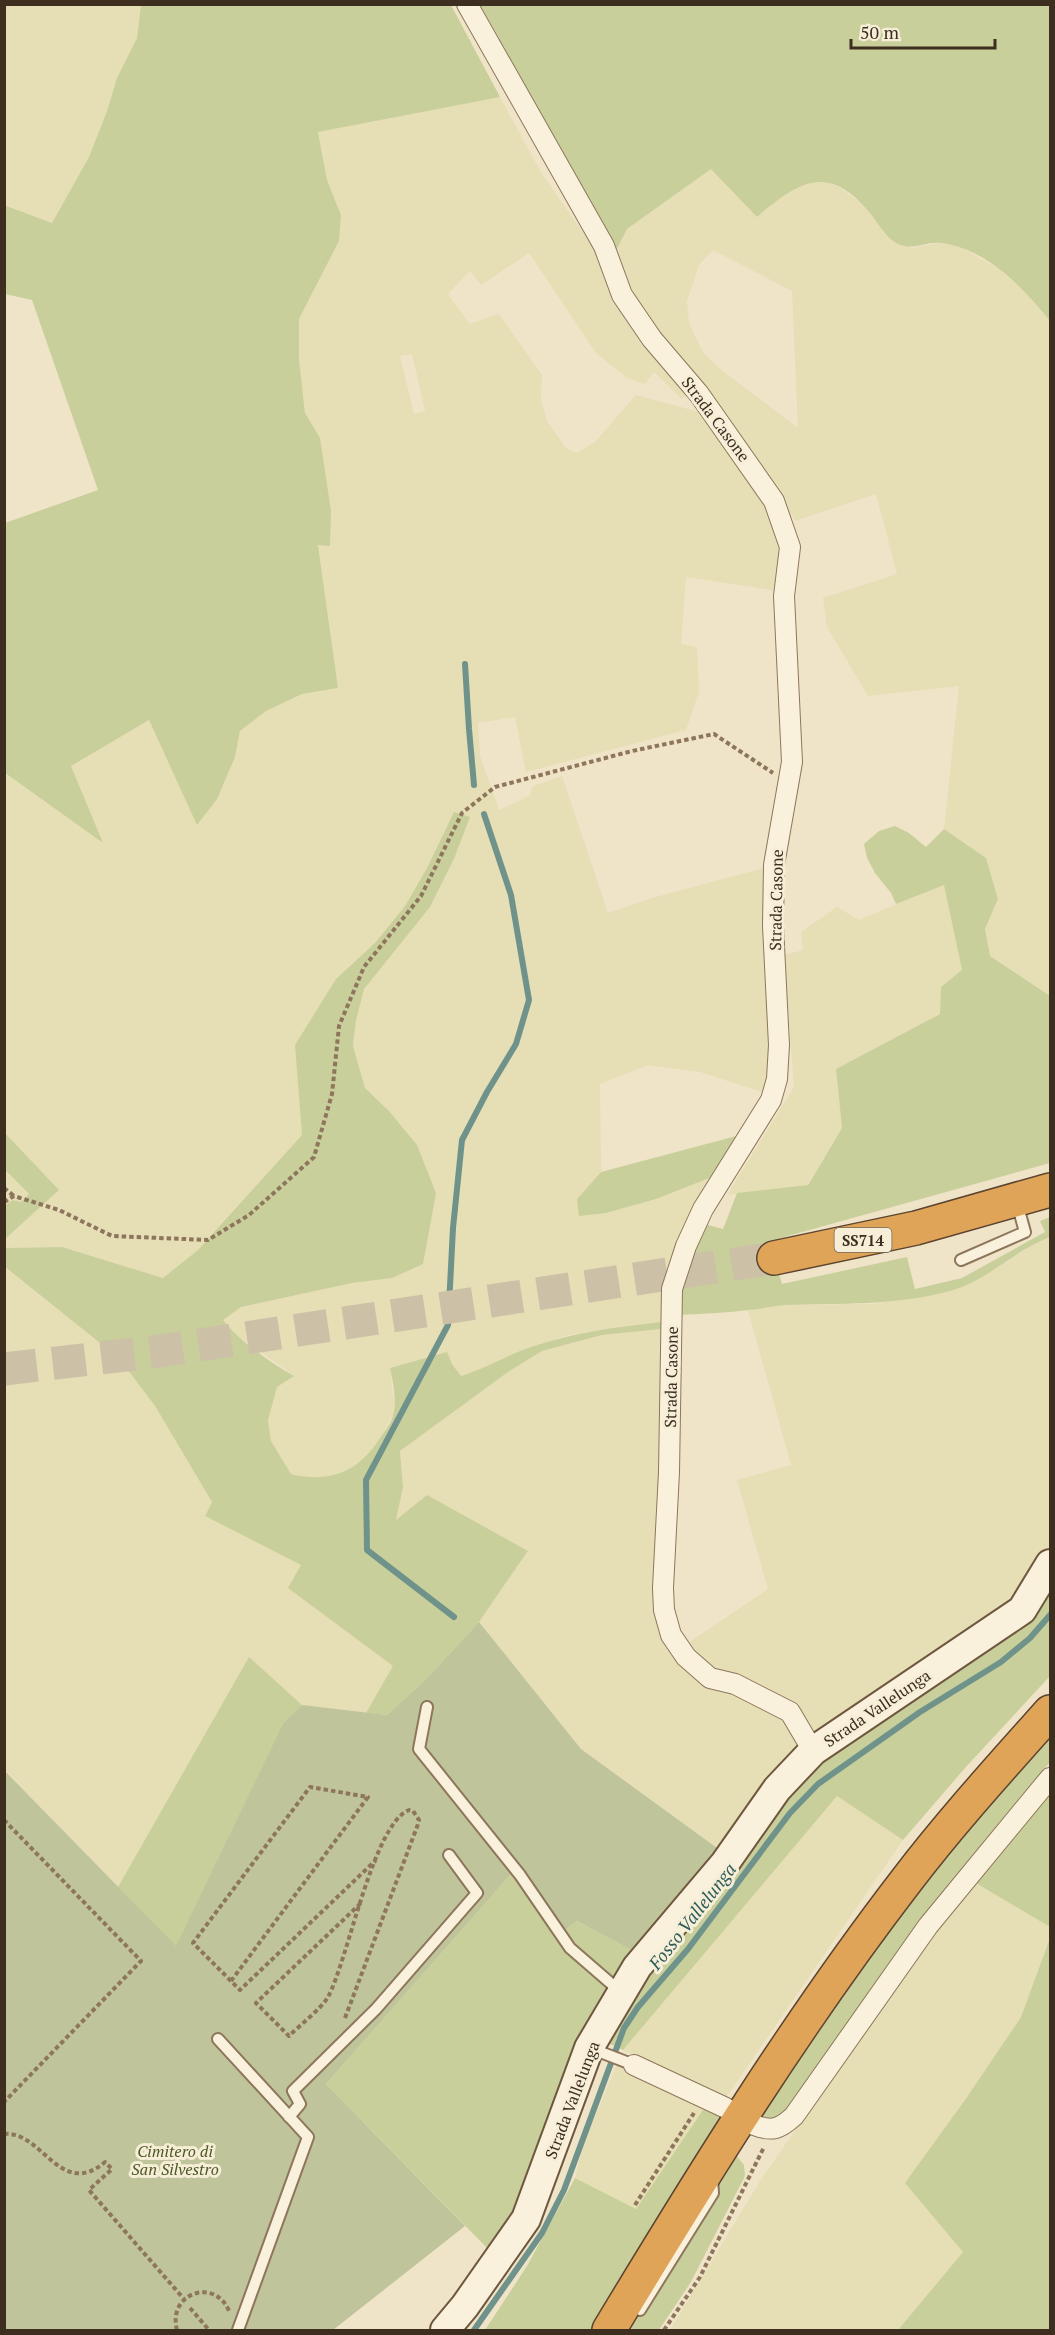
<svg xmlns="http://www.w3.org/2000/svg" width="1055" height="2335" viewBox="0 0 1055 2335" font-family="'PT Serif',serif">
<rect width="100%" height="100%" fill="#f0e4c8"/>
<path fill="#e6deb5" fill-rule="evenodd" d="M4,5H141L137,38L117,78L107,111L89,157L52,223L5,205Z
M500,97L542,174L599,255L690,392L682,399L654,372L645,384L627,378L596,353L529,253L481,285L470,271L448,294L470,324L499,314L542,375L541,400L547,421L566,448L577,453L595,442L636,395L703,413L760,491L786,544L778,591L686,577L681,644L697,647L699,692L686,730L526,772L515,717L478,723L480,756L499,810L529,796L533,786L562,776L608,913L652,898L771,866L776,1046L768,1094L700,1072L648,1065L600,1084L601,1172L577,1199L606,1213L656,1199L717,1175L695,1202L679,1236L664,1279L661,1322L568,1335L531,1347L486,1368L461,1376L452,1364L390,1368L394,1401L393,1415L372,1452L351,1468L334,1476L310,1479L291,1474L271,1441L268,1420L272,1400L277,1387L294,1376L241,1338L222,1320L241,1307L352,1283L392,1278L389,1111L365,1088L353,1046L356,1020L363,989L430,907L454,859L470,817L454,812L427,868L405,906L375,943L300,1097L302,1135L198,1250L163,1278L62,1247L5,1248V1239L58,1190L5,1133L4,773L102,842L71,766L149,720L197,824L235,757L240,731L266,711L302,694L338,688L318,544L330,546L320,439L305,413L299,360V319L339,241L341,215L327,180L318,131ZM412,354L425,411L414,414L400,356Z
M712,168L757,217L781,197L801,185L822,180L839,187L862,204L894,242L913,248L938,243L959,246L1000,270L1030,296L1050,321V996L990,956L985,929L998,899L986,858L944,829L959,686L868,696L827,627L823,598L897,574L876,494L795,521L780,496L627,293L612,259L627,229ZM713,250L792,291L798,428L724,372L704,354L689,323L687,301L699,265Z
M944,884L962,970L941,987L940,1014L836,1069L842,1128L807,1185L727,1195L794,1087L784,955L803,950L801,932L837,907L859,920Z
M4,1170L29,1194L21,1202L13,1200L5,1205Z
M1050,1237V1552L1018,1607L816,1744L794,1709L715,1673L685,1645L768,1589L737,1480L791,1465L748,1310L783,1305L870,1304L913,1299L952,1290L997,1268L1037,1242Z
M4,1267L110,1351L131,1373L155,1406L212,1502L205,1516L301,1565L289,1588L394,1666L366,1713L302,1705L249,1658L118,1887L5,1770Z
M661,1329L666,1635L734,1690L787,1719L802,1745L744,1819L717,1848L581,1749L479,1622L528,1552L396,1521L403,1486L400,1451L508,1372L542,1351L602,1335Z
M837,1795L903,1840L725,2099L623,2050Z
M974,1882L1050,1927V1938L1021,2017L965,2100L963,2252L898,2330H670L760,2181L853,2047Z
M617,2064L707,2104L636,2209L575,2178L583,2145Z"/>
<path fill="#c9cf9b" d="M141,5H451L500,97L318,132L327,180L341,215L339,241L299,319V360L305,413L320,438L331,511L330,546L318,545L338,688L302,694L266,711L240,731L235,757L217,799L197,825L149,720L71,766L103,843L5,773V523L98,490L32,300L5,294L4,205L52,223L89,157L107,111L117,78L137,38Z
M480,5H1050V321C1024,288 985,248 941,243C924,241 914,252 896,243C886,238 877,221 869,212C828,163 799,181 757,217L711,169L627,229L612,259L512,69L498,36Z
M454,812L470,817L454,859L430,907L364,989L356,1020L353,1046L365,1088L389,1111L417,1145L436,1193L423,1264L392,1278L352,1283L241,1307L223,1320C241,1342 269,1362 294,1376L277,1387L268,1420L271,1441L291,1474C331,1484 360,1471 382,1435C386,1429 392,1422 393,1415C397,1401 393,1382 390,1368L447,1352L452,1364L461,1376C487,1368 509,1354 534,1346C576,1332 618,1327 661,1322V1329L602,1335L542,1351L508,1372L400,1451L403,1487L396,1520L427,1495L528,1551L479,1622L426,1679L387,1715L366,1713L393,1666L288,1588L301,1565L205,1516L212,1502L155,1406L131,1374L110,1351L5,1267L4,1248L62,1247L163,1278L198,1250L302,1135L295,1045L336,979L375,943L405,906L427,868Z
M895,826L909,833L926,847L944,829L986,858L998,899L985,929L990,956L1050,996V1163L770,1241L782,1284L907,1257L915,1289L962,1278L1045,1232L1040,1221L1050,1217V1237C1015,1250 987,1281 950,1291C895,1306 841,1303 785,1305C773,1306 761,1309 749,1310C725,1313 700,1314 676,1315L678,1282L701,1223L723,1229L737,1193L808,1185L842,1128L836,1069L940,1014L941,987L962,970L944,885L896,904L891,893L875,873L867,858L864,844L879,831Z
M5,1133L59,1190L5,1239V1205L13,1200L21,1202L29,1194L5,1170Z
M740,1135L717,1175L656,1199L606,1213L579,1216L577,1199L601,1172Z
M1050,1576V1676L965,1768L903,1840L837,1796L623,2050L601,2040L782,1793Z
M249,1657L302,1705L283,1723L176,1947L118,1887Z
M1050,1730V1762L900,1948L786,2112L774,2119L755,2118L924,1876Z
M1050,1787V1927L974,1882Z
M520,1864L565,1930L577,1921L633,1951L605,1992L566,2070L519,2206L491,2252L326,2084Z
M1050,1938V2330H898L963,2252L905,2183L965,2100L1021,2017Z
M707,2104L729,2114L595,2330H485L527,2266L575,2178L636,2209Z
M735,2154L744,2165L745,2176L691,2282L659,2330H630L715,2194L723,2175Z"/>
<path fill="#bfc49a" d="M479,1622L581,1749L717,1848L633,1951L577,1921L565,1930L520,1864L326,2084L465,2226L333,2330H5L4,1770L176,1946L283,1723L302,1705L387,1715L426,1679Z"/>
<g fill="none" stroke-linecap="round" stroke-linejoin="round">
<path stroke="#6f938a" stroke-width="6" d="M465,664L469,729L474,785
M454,1617L367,1550L366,1480L448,1325L453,1228L462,1140L487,1092L516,1044L529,1000L511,895L484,814
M474,2330L542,2233L564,2190L624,2028L638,2007L688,1949L790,1813L818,1784L920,1712L1001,1662L1030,1638L1050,1615"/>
<path stroke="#ccc0a6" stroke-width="33" stroke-dasharray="33 16" stroke-linecap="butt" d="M4,1369L160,1351L774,1258"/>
<g stroke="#8d765c" stroke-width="14">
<path id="lane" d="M961,1260L1025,1232L1017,1203
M427,1707L419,1749L520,1875L570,1948L622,1993
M218,2039L308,2137L238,2330
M590,2048L634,2065
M289,2117L300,2104L293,2091L376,2009L477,1893L449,1855
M640,2310L713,2193L712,2178"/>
</g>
<g stroke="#8d765c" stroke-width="22">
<path id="street" d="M467,4L604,246L622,295L652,339L699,394L774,501L790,547L784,596L792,762L774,865L773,926L779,1045L777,1079L771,1100L703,1209L686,1246L672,1289L669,1472L663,1588L664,1610L671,1635L686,1657L710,1678L735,1684L790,1712L813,1751
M634,2065L726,2108
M754,2125C772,2132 780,2129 794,2116L928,1926L1050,1778"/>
</g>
<g stroke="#6f573f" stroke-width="32">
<path id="secondary" d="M445,2330L465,2306L526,2219L589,2048L637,1967L725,1863L777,1789L813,1751L1022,1610L1050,1564"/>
</g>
<g stroke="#5b4430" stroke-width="36">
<path id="highway" d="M774,1258L916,1228L1050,1190
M609,2330C702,2176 796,2024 906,1881C951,1822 1001,1767 1050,1712"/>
</g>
<path stroke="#8d765c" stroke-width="4" stroke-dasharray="4.5 3" stroke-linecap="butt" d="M4,1188L14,1196
M4,1202L14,1196L59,1210L112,1236L208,1240L249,1215L314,1157L332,1094L339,1026L364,967L421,896L462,813L495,787L632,751L714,734L773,773
M4,1820L141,1961L4,2102
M231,1981L368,1797L310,1787L193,1943L240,1990L376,1860
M345,2018L417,1827L419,1820L413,1811L409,1810C373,1824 348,1960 328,1997C321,2009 300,2025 289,2036L256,2003L361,1903
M4,2134C42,2130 60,2200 105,2162L112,2169L89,2190L184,2299
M635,2205L694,2113
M190,2308L209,2330
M177,2330C167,2293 215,2277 229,2311
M664,2330L700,2277L764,2147"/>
<use href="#lane" stroke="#faf1dc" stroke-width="10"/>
<use href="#street" stroke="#faf1dc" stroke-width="20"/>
<use href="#secondary" stroke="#faf1dc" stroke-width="28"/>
<use href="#highway" stroke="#e0a458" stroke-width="33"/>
</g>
<g text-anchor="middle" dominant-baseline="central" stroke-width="6" stroke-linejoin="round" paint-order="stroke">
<rect fill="#f7eed8" stroke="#756857" stroke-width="1.5" x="834.5" y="1228" width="57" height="24" rx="4.5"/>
<g font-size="15" font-weight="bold" fill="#3d2e20">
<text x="863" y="1240">SS714</text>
</g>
<g font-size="16" fill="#3d2e20" stroke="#f7eed8">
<text transform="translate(716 419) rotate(53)">Strada Casone</text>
<text transform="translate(776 900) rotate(-89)">Strada Casone</text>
<text transform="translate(671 1377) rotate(-89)">Strada Casone</text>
<text transform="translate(877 1708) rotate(-34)">Strada Vallelunga</text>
<text transform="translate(572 2100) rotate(-69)">Strada Vallelunga</text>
</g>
<g font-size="16" font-style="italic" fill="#4d5a26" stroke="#f7eed8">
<text x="175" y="2151">Cimitero di<tspan x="175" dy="18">San Silvestro</tspan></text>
</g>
<g font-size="18" font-style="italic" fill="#2f5d5a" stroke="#f7eed8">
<text transform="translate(692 1916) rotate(-52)">Fosso Vallelunga</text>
</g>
</g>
<rect width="1055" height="2335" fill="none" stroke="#3d2e20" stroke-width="12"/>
<path d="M851 39v9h144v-9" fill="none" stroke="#3d2e20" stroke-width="3"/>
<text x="860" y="39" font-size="18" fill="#3d2e20" stroke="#f7eed8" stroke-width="4.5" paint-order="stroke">50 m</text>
</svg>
